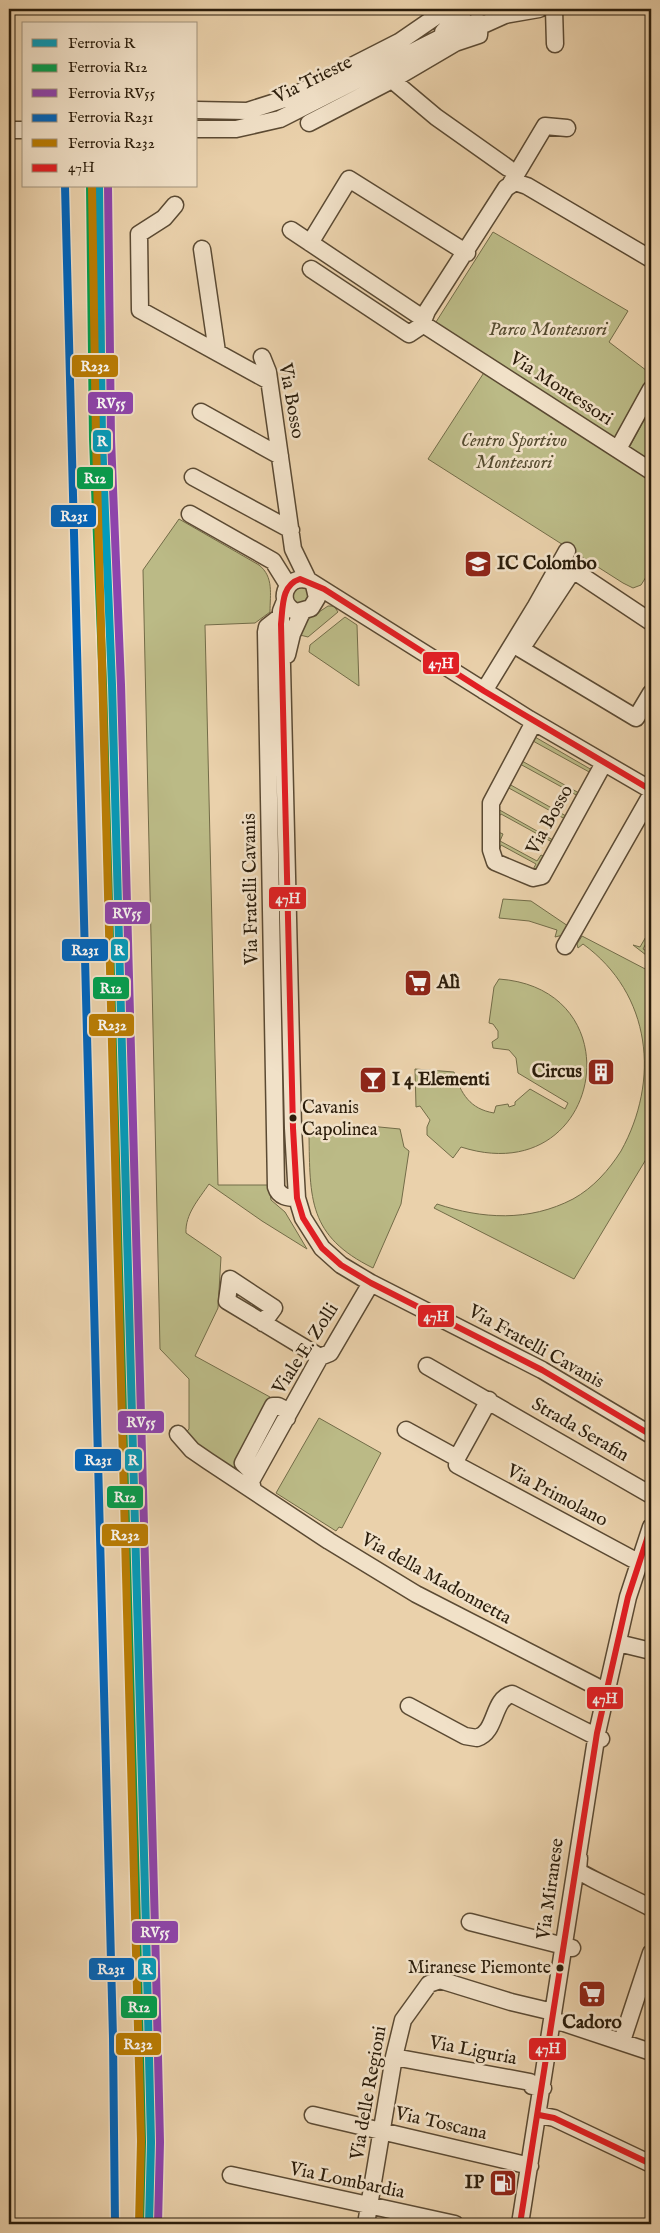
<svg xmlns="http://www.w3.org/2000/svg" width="660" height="2233" viewBox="0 0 660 2233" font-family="'IM FELL English',serif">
<rect width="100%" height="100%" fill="#ead1ab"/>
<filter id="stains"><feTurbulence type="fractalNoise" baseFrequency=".004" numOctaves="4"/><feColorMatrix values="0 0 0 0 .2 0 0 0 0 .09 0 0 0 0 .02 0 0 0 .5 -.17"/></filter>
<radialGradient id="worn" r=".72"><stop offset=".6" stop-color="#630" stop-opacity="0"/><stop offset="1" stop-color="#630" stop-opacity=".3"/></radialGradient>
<path fill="#bbba86" stroke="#736c48" d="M493,232L628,311L609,342L651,374L614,440L522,382L436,322Z
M485,371L651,479V569L641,585L633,588L623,583L428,459Z
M649,411L651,412V463L629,448Z
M179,519L259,565C274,577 270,594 270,612L255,623L205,625L218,1185H269L271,1200L285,1212L307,1249L262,1221L209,1184C199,1199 185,1214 186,1233L221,1257L218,1308L195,1356L270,1397L237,1463L247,1477L183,1436L189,1429V1379L160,1349L143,570Z
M305,586L310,591L307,602L298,604L291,598L293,589Z
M328,606H334L338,612L308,637L300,635L307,620Z
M345,617L357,625L359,686L309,652L310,645Z
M535,737L592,770L591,773L533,741Z
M522,761L579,793L578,796L520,764Z
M509,784L566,816L568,815L565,819L507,787Z
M496,808L553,840L552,842L501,814L497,819Z
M496,831L503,834L500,841L537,861L541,855L547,858L539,870L532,871L536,864L501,845L499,851Z
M503,899L531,901L568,926L563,935L555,937L557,930L529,921L499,918Z
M651,928V934L643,949L650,953L646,955L633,945L640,947Z
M582,936L651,972V1000L648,1008L651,1010V1142L648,1156L574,1279L434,1208L437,1204C482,1219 529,1222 573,1199C593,1188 609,1170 621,1151C660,1081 652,994 583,944L578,948L577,944Z
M499,979C638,989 602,1192 461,1147L453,1158L427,1135V1127L430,1120L420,1106L416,1107L415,1069L454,1072C461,1094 470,1109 494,1113L496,1106L508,1104L509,1107L515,1105V1102L530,1089L565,1109L568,1103L518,1073L516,1058L509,1050L493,1048L492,1042L498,1038V1031L493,1024L489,1023L494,987Z
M369,1126L400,1129L404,1147L409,1151L401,1204L373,1268C308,1236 310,1199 309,1134L367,1132Z
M319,1418L381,1453L342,1528L339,1527L336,1531L276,1493Z"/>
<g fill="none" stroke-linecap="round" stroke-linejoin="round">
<g stroke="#5b4a33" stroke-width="19">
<path id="minor" d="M554,9L555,44
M443,32L465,9
M392,80L436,117L508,168
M196,110L247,111L291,97L399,42L447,9
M309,123L392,80L455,43L479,35L480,23
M196,129H236L280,119L464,26L477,22L485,24L505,15L539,9
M9,130H24
M511,183L545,126L567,128
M175,205L164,218L139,234L140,310L269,381
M291,230L424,319
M310,243L349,179L467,253
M202,249L217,352
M651,259L527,186L515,182L506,188L427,311L423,321L426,326L651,471
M311,269L409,334L424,324
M262,357L268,372L293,549L308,580
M201,412L280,456
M618,449L651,389
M193,477L291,530
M190,514L273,561L288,585
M314,585L317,598L311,608L297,612C275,604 285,574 308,580L529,719L651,790
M285,601L281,611V624L293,1128L297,1198L303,1218L322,1248L341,1265L371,1283L542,1370L651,1435
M281,616L267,627L266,632L276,1187C279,1197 288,1198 297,1198
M651,622L573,570L521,649L636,718L651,693
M287,655L292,634L302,612
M484,691L536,606L567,551
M534,722L491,803V850L495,862L533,878L542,876L604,763
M565,946L651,795
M263,1323L274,1308L230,1279L227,1301L320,1357
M427,1366L651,1495
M406,1430L457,1458L489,1400
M178,1434L192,1450L208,1461L329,1541L416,1594L607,1692
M457,1465L638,1562
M258,1468L252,1472L243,1463L273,1406H278L286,1410L287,1418
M253,1490L251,1481L320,1357L330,1353L371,1283
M618,1643L651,1651
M409,1706L465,1736L477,1738C497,1732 492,1699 512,1694L601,1739
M579,1858L578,1870C580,1874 641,1902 651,1908
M470,1922L572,1948
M552,2021L564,2023L651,2052
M622,2041L651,1953
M394,2057L530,2082L532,2086L543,2088
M313,2115L530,2166
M539,2115L554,2118L651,2164
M231,2175L455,2224
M366,2224L394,2057L403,2020L429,1984L440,1980L511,2002L553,2012
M520,2224L597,1733L628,1597L651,1527"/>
</g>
<use href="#minor" stroke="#f1e1c8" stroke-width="16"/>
<g stroke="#f1e1c8" stroke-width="10">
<path id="bus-1" d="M651,790L484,691L324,589L300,579C281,585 283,607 281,624L293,1128L297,1198L303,1218L322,1248L341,1265L371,1283L542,1370L651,1435
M539,2115L554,2118L651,2164
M520,2224L597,1733L628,1597L651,1527"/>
</g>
<use href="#bus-1" stroke="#e31e24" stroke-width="6"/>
<g stroke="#f1e1c8" stroke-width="11">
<path id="rail-1" d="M99,186L102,439L112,685L146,1928L151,2142L149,2224"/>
</g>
<g stroke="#f1e1c8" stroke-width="11">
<path id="rail-2" d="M90,186L93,439L103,685L137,1928L142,2142L140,2224"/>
</g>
<g stroke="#f1e1c8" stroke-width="11">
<path id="rail-3" d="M108,186L111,439L121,685L155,1928L160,2142L158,2224"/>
</g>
<g stroke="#f1e1c8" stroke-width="11">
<path id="rail-4" d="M65,186L113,2038L115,2224"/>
</g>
<g stroke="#f1e1c8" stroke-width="11">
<path id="rail-5" d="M92,186L96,439L141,2141L139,2224"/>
</g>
<use href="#rail-1" stroke="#049bba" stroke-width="8"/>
<use href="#rail-2" stroke="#029f4e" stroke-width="8"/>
<use href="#rail-3" stroke="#8e44ad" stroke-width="8"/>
<use href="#rail-4" stroke="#0065bd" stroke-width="8"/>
<use href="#rail-5" stroke="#ba7d03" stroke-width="8"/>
</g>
<defs>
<g id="school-square" transform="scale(1.4375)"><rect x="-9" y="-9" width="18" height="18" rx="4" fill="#8f2418" stroke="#f1e1c8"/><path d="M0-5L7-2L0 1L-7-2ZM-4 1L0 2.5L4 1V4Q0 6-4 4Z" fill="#fff"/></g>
<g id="supermarket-square" transform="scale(1.4375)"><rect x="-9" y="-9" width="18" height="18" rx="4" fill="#8f2418" stroke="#f1e1c8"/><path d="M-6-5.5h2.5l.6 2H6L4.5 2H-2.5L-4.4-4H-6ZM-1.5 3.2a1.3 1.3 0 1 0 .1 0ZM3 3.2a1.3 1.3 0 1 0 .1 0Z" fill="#fff"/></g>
<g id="building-square" transform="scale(1.4375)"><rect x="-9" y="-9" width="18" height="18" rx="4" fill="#8f2418" stroke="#f1e1c8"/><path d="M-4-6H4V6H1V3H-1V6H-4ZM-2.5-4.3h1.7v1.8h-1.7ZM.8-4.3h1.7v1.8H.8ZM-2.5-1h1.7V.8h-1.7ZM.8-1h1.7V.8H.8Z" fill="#fff"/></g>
<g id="bar-square" transform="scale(1.4375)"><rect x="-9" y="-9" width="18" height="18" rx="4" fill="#8f2418" stroke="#f1e1c8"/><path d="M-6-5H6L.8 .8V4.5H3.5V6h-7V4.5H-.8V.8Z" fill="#fff"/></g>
<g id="fuel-square" transform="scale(1.4375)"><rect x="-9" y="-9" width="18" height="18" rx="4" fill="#8f2418" stroke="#f1e1c8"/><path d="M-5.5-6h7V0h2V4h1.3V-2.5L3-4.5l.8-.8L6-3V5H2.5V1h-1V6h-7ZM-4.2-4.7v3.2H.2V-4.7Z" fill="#fff"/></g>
</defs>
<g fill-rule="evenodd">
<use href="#school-square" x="478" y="564"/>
<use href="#supermarket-square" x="418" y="983"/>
<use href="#building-square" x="601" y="1072"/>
<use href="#bar-square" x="373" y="1080"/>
<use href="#supermarket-square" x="592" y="1994"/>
<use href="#fuel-square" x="503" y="2183"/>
</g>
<g fill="#2b1d0b" stroke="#f1e1c8" stroke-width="2">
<circle cx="293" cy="1118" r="4.5"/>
<circle cx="560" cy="1968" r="4.5"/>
</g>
<g text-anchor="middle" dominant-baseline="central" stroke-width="5" stroke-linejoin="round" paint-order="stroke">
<g font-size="18" fill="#2b1d0b" stroke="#f1e1c8" text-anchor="start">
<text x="302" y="1108">Cavanis<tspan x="302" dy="22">Capolinea</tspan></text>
<text x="551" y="1968" text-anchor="end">Miranese Piemonte</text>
</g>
<g font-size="19" fill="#2b1d0b" stroke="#f1e1c8">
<text transform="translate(313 80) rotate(-26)">Via Trieste</text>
<text transform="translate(561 389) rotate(33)">Via Montessori</text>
<text transform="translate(291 401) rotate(80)">Via Bosso</text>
<text transform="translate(550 820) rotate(-61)">Via Bosso</text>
<text transform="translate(251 889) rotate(-91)">Via Fratelli Cavanis</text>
<text transform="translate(536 1347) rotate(29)">Via Fratelli Cavanis</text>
<text transform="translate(306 1349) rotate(-57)">Viale E. Zolli</text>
<text transform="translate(580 1430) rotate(30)">Strada Serafin</text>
<text transform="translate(557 1496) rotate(28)">Via Primolano</text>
<text transform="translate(436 1579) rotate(29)">Via della Madonnetta</text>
<text transform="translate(551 1889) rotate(-82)">Via Miranese</text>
<text transform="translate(473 2051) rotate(11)">Via Liguria</text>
<text transform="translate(369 2093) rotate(-80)">Via delle Regioni</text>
<text transform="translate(441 2124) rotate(13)">Via Toscana</text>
<text transform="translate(347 2181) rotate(12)">Via Lombardia</text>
</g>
<g font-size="19" font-style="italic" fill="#564c30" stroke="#f1e1c8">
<text x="548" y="330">Parco Montessori</text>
<text x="514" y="441">Centro Sportivo<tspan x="514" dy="22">Montessori</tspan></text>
</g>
<g font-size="19" font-weight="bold" fill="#2b1d0b" stroke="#f1e1c8" text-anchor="start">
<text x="497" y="564">IC Colombo</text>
<text x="437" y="983">Alì</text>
<text x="582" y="1072" text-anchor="end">Circus</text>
<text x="392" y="1080">I 4 Elementi</text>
<text x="592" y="2023" text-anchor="middle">Cadoro</text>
<text x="484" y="2183" text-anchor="end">IP</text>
</g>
</g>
<g stroke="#f1e1c8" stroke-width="2">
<rect x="71" y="354" width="48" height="24" rx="5" fill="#ba7d03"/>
<rect x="87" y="391" width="47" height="24" rx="5" fill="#8e44ad"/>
<rect x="92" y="429" width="20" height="24" rx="5" fill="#049bba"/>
<rect x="76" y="466" width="38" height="24" rx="5" fill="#029f4e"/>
<rect x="50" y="504" width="47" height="24" rx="5" fill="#0065bd"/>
<rect x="422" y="651" width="38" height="24" rx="5" fill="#e31e24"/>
<rect x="268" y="886" width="39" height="24" rx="5" fill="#e31e24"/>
<rect x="104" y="901" width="47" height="24" rx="5" fill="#8e44ad"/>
<rect x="110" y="938" width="19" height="24" rx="5" fill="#049bba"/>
<rect x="61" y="938" width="48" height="24" rx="5" fill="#0065bd"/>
<rect x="92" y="976" width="38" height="24" rx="5" fill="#029f4e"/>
<rect x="88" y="1013" width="47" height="24" rx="5" fill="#ba7d03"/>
<rect x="417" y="1304" width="38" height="24" rx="5" fill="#e31e24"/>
<rect x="117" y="1410" width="48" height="24" rx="5" fill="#8e44ad"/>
<rect x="74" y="1448" width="48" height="24" rx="5" fill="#0065bd"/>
<rect x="124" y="1448" width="19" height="24" rx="5" fill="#049bba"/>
<rect x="106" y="1485" width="38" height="24" rx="5" fill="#029f4e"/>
<rect x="101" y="1523" width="48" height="24" rx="5" fill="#ba7d03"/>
<rect x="586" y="1686" width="38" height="24" rx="5" fill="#e31e24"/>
<rect x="131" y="1920" width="48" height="24" rx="5" fill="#8e44ad"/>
<rect x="88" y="1957" width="47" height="24" rx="5" fill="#0065bd"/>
<rect x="137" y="1957" width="20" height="24" rx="5" fill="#049bba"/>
<rect x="120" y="1995" width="38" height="24" rx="5" fill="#029f4e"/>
<rect x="115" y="2032" width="47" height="24" rx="5" fill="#ba7d03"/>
<rect x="528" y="2037" width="39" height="24" rx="5" fill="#e31e24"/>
</g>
<g font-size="14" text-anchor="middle" font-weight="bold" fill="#fff">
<text x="95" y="371">R232</text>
<text x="111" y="408">RV55</text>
<text x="102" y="446">R</text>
<text x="95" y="483">R12</text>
<text x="74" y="521">R231</text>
<text x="441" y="668">47H</text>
<text x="288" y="903">47H</text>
<text x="127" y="918">RV55</text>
<text x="119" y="955">R</text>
<text x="85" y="955">R231</text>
<text x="111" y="993">R12</text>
<text x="112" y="1030">R232</text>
<text x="436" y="1321">47H</text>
<text x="141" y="1427">RV55</text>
<text x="98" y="1465">R231</text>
<text x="133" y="1465">R</text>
<text x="125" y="1502">R12</text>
<text x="125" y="1540">R232</text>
<text x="605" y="1703">47H</text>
<text x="155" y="1937">RV55</text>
<text x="111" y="1974">R231</text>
<text x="147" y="1974">R</text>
<text x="139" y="2012">R12</text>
<text x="138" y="2049">R232</text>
<text x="548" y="2053">47H</text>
</g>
<rect width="660" height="2233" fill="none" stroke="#ead1ab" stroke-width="30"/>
<rect x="10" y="10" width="640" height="2213" fill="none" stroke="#2b1d0b" stroke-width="2.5"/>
<rect x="15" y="15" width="630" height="2203" fill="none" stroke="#2b1d0b"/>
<rect x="22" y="22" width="175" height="165" fill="#f1e1c8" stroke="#a2937c"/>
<rect x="32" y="39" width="25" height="8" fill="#049bba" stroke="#a2937c"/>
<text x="68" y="48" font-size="15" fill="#2b1d0b">Ferrovia R</text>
<rect x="32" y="64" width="25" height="8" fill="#029f4e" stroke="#a2937c"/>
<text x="68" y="72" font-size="15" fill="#2b1d0b">Ferrovia R12</text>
<rect x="32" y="89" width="25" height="8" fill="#8e44ad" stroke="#a2937c"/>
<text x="68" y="98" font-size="15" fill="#2b1d0b">Ferrovia RV55</text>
<rect x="32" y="114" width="25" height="8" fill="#0065bd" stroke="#a2937c"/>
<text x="68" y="122" font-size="15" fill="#2b1d0b">Ferrovia R231</text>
<rect x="32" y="139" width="25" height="8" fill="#ba7d03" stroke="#a2937c"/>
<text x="68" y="148" font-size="15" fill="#2b1d0b">Ferrovia R232</text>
<rect x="32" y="164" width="25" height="8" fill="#e31e24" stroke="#a2937c"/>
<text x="68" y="172" font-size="15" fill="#2b1d0b">47H</text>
<rect width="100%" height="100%" filter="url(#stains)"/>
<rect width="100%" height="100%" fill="url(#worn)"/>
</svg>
